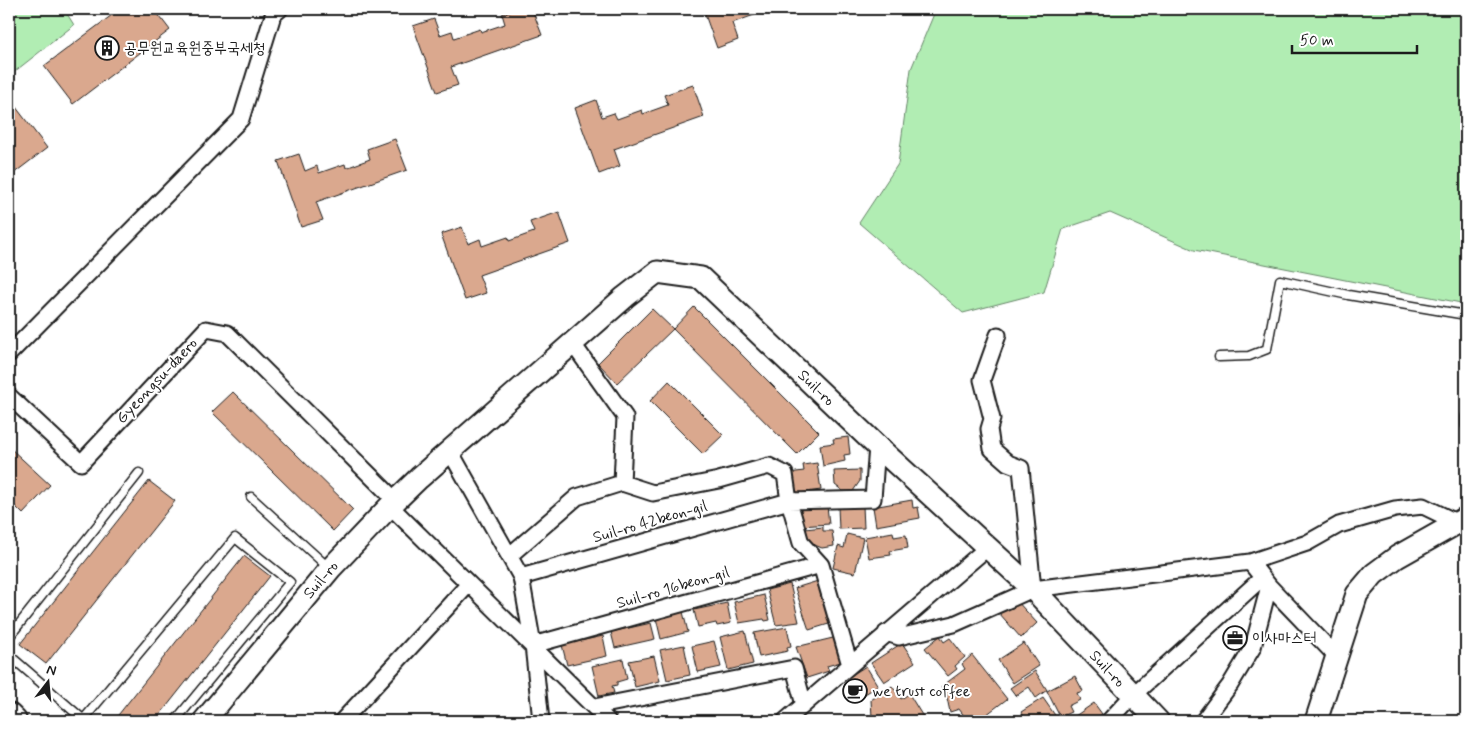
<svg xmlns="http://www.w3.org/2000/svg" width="1475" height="730" viewBox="0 0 1475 730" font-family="Mynerve,'Poor Story',sans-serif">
<rect width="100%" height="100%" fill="#fff"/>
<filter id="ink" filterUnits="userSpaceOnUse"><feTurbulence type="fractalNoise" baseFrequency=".02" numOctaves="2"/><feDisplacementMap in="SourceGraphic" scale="10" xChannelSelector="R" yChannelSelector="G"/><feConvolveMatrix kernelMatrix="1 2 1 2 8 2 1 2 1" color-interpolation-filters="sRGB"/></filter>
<g filter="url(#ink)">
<path fill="#b1edb3" stroke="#668468" d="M9,9H64L74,25L9,76Z
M936,9H1466V304L1194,250L1110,213L1063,229L1044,292L963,313L859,223L898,164L911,69Z"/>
<path fill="#daa88e" stroke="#1c1c1c" d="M120,9H154L170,30L73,104L44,66Z
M516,9H532L542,35L451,67L458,85L437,92L413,26L434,19L440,35L452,31L454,38L480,29L481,32L505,24L502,14Z
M703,9H771L732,23L738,40L717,48Z
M693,85L704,117L614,149L620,166L599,174L575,108L596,100L602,117L614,113L617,119L642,110L643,114L668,105L664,95Z
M9,98L47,148L9,177Z
M395,139L407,170L316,202L323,220L301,227L278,161L299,154L305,171L317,166L319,173L345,164L346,168L370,159L367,149Z
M559,212L570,243L479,275L486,293L465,300L441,234L462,227L468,244L480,239L482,246L508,237L509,241L534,232L530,222Z
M694,307L819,432L797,454L673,329Z
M652,309L673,329L617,383L598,363Z
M669,381L723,435L703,454L650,401Z
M233,392L353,510L333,531L212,412Z
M848,437L850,454L844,455L845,461L823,466L820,445L834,443L833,439Z
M9,447L50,485L23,514L9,500Z
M817,463L821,490L791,494L789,473L804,471L803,465Z
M860,470V481L853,491H843L835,485L834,471Z
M149,481L175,501L46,664L20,644Z
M912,500L913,508L918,507L920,518L876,526L873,507Z
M827,506L829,524L801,526L800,508Z
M863,506L864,528L839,529L838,507Z
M823,527V531H832L834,546L822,548L807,542L805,529Z
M893,532L894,537L906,535L908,548L890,551L891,555L869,558L865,537Z
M847,534L863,538L855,573L833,568L838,546L844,548Z
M244,556L270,576L155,721H118L115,719Z
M818,581L832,623L809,630L795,588Z
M790,584L799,622L776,625L767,590Z
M764,595L770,620L765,621L764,619L739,623L734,602Z
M1015,599L1037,623L1021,638L999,613Z
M727,603L731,623L717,626L716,623L698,627L694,610Z
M683,612L688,632L661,639L656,618Z
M651,623L655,639L615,648L611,632Z
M787,627L791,646L787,647L788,651L759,657L754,633Z
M745,631L753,664L728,670L720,637Z
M603,636L607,656L567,665L562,645Z
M940,636L944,642L950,638L965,657L955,666L957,669L948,676L925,648Z
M837,637L844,661L827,666L829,671L807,678L796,647Z
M714,641L721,667L698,672L692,646Z
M902,643L915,662L884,682L871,663Z
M1024,643L1039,666L1013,683L998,660Z
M684,645L690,675L667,680L660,650Z
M972,655L1007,699L978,721H968L959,709L950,712L946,693L941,687L965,669L962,664Z
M654,656L660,681L635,687L629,661Z
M623,659L627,679L617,682V685L612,686L614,693L599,696L592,666Z
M866,666L878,686L860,697L847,678Z
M1035,671L1047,690L1036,698L1029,687L1016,696L1010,688Z
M1075,676L1083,691L1077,693L1080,700L1068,706L1071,712L1060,717L1047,691Z
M892,686L901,699L909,694L925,720L875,721L872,717L871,700Z
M1043,698L1059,721H1027L1021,712Z
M1094,703L1102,714L1092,721H1068Z"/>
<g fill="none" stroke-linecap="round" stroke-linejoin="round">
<g stroke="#1c1c1c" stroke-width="11">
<path id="lane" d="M1219,357L1249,356L1267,349L1280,280L1348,295L1466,315
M1466,416V426
M251,497L329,568
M9,637L139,473
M9,655L85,721
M83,720L235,538L290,582L175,721"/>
</g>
<g stroke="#1c1c1c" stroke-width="19">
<path id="street" d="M998,335L982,380L992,419L989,429L992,449L1008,463L1021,468L1033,589
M573,344L625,417L622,483
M9,354L241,119L273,15L280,9
M9,396L81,463L206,329L227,333L396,501
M450,451L521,577L533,645L541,721
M390,506L608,721
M509,556L577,497L622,483L653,493L719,480L769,466L785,474L789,501L801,543L821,565L850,665
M1250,562L1307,543L1339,525L1395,509L1423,506L1456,522
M521,577L789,501L873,499L877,446
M886,633L899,637L954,624L1033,589L1250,562L1269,586L1338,658
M533,645L821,565
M594,707L794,668L804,705
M342,721L468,585
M785,721L987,548
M1109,721L1132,696L1262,578
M1203,721L1230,685L1253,647L1269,586"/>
</g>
<g stroke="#1c1c1c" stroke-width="25">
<path id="secondary" d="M204,721L330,569L390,506L419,478L625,297L657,272L701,278L877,446L1033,589L1158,721
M1316,721L1357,594L1374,574L1397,557L1466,518"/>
</g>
<g stroke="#1c1c1c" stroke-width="28">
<path id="primary" d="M9,716L14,721"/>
</g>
<use href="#lane" stroke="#fff" stroke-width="8"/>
<use href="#street" stroke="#fff" stroke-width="15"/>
<use href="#secondary" stroke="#fff" stroke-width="21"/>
<use href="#primary" stroke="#fff" stroke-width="24"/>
</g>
</g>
<defs>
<g id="building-ring" transform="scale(1.25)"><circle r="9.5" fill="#fff" stroke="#1c1c1c" stroke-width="1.5"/><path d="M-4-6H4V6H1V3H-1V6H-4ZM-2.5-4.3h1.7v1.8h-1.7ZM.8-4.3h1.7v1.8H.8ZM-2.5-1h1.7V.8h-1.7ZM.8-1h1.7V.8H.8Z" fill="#1c1c1c"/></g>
<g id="office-ring" transform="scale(1.25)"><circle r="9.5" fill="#fff" stroke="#1c1c1c" stroke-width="1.5"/><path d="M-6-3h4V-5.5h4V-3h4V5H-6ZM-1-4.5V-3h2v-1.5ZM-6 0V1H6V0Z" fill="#1c1c1c"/></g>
<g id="cafe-ring" transform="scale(1.25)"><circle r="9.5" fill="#fff" stroke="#1c1c1c" stroke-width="1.5"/><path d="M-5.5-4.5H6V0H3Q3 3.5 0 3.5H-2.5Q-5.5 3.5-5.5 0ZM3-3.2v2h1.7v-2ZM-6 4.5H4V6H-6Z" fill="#1c1c1c"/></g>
</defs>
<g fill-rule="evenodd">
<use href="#building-ring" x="107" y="48"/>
<use href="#office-ring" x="1235" y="638"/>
<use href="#cafe-ring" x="855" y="691"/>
</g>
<g text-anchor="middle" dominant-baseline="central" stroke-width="4" stroke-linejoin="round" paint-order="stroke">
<g font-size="16" fill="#1c1c1c" stroke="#fff" text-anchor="start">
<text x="124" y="48">공무원교육원중부국세청</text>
<text x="1252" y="638">이사마스터</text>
<text x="872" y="691">we trust coffee</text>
</g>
<g font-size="16" fill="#1c1c1c" stroke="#fff">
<text transform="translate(157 381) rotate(-47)">Gyeongsu-daero</text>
<text transform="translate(816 388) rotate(44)">Suil-ro</text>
<text transform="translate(650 522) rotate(-16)">Suil-ro 42beon-gil</text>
<text transform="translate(321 580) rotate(-49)">Suil-ro</text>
<text transform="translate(673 588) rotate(-16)">Suil-ro 16beon-gil</text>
<text transform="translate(1107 669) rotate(47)">Suil-ro</text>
</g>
</g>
<rect width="1475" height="730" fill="none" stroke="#fff" stroke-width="30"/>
<rect x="15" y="15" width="1445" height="700" fill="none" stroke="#1c1c1c" stroke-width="2" filter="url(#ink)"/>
<g transform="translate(48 682) rotate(16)" stroke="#ffffff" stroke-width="4" paint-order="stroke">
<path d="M0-4L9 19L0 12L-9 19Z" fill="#1c1c1c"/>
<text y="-8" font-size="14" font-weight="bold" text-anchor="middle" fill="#1c1c1c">N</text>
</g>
<path d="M1292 45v8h125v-8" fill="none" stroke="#1c1c1c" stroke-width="2.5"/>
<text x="1300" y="45" font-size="15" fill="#1c1c1c" stroke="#ffffff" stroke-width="4" paint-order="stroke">50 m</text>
</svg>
